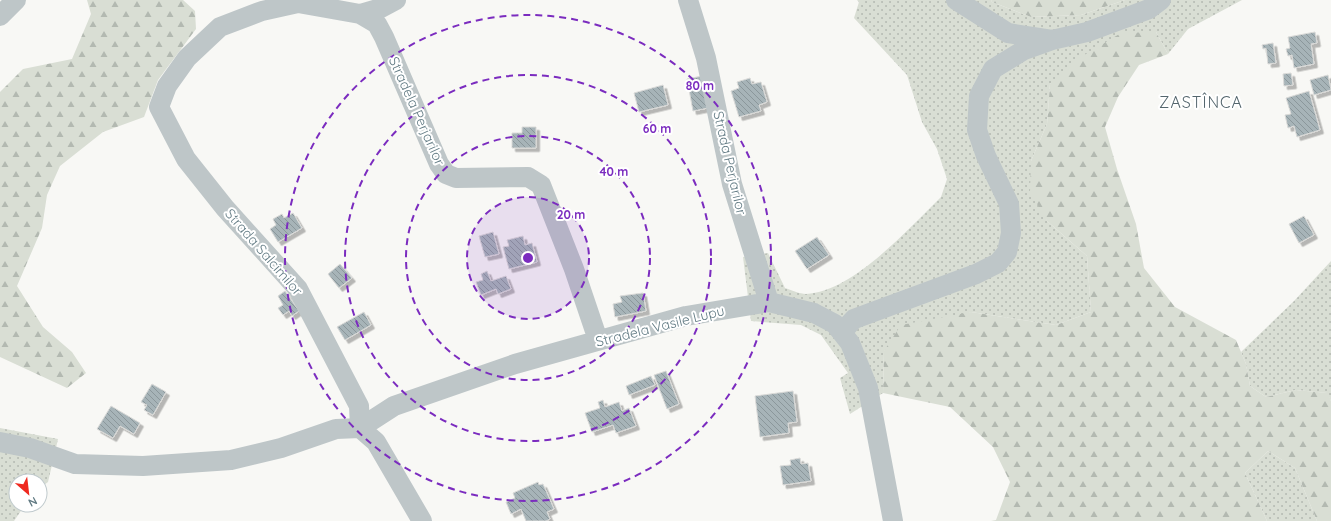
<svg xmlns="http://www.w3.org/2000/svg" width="1331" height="521" viewBox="0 0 1331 521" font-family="Quicksand,sans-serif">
<defs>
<pattern id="grass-dots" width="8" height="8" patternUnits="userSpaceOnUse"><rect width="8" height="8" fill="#d9ded4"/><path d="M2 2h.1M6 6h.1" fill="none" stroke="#b3b9b1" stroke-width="1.8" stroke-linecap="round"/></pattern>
<pattern id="forest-firs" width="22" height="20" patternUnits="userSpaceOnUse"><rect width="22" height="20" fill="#d9ded4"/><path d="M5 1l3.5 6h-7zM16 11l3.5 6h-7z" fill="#b3b9b1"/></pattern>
<pattern id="building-back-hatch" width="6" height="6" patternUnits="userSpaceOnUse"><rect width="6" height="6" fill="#a7b4b8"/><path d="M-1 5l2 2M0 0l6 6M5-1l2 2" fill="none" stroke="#8b979b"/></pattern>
<filter id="shadow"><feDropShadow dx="3.5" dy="3.5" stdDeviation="0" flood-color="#0004"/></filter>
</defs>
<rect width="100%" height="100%" fill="#f8f8f5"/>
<path fill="url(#grass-dots)" d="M857,0H991L992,2L1031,17L1081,15L1125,0H1242L1188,29L1168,54L1156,32L1050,84L1047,124L1031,161L1047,221L1087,256L1091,312L1056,325L971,312L884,351L883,393L850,414L840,378L848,373L821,335L801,325L751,321L743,257L768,253L785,288C791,290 800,294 806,294C853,292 909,228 941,197L947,179L937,149L922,122L907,75L854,18L859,2Z
M1331,261V401L1327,393L1296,390L1266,397L1250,386L1246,364L1241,352L1294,301Z
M0,428L58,439L48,482L40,488V481H16V505H25L14,521H0Z
M1268,451L1295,468L1317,521H1267L1245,473Z"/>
<path fill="url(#forest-firs)" d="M87,0H183L195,11L196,29L158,80L144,117L103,132L60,166L47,195L42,228L17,286L43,327L72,352L86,373L67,388L0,357V92L23,69L72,59L91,14Z
M991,0H1125L1081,15L1031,17L992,2Z
M1156,32L1168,54L1139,65L1118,97L1105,127L1117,169L1136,224L1144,268L1175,307L1236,340L1246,364L1250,386L1266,397L1296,390L1328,393L1331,401V521H1317L1295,468L1268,451L1245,473L1267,521H991L996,520L1010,482L993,447L950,407L883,393L884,351L901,325L971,312L1056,325L1091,312L1087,256L1047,221L1030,192L1031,161L1047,124L1050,84L1071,63L1121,33Z"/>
<path fill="url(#building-back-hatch)" stroke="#dadad8" filter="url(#shadow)" d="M1315,32L1317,43L1311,44L1314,64L1294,68L1292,55L1288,56L1286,49L1290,48L1288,37Z
M1273,43L1276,63L1268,64L1266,48L1263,49L1262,45Z
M1291,73L1293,85L1284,86L1283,74Z
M1328,75L1331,90L1314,95L1310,80Z
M702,76L708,108L693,111L687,79Z
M750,78L752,84L761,82L767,102L759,105L761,111L739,117L731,91L739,88L737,82Z
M663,85L668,105L639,112L634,93Z
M1309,91L1320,130L1297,137L1294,126L1288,128L1285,115L1291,114L1286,98Z
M522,127H536V148H512V133H522Z
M293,213L302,228L278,242L270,229L276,225L273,219L282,214L284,218Z
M1304,216L1314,235L1299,243L1289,224Z
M493,232L499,254L485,257L479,236Z
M523,236L525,245L532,243L537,262L509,269L503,247L509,246L507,240Z
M817,237L829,255L807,269L795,251Z
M340,264L352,278L339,288L328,274Z
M487,271L491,281L506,276L511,289L498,294L496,289L481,295L476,282L483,280L481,274Z
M285,291L299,311L292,316L289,311L283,315L278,308L283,305L278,296Z
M643,293L646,311L615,317L613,304L622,302L620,296Z
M364,312L371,325L345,340L337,327Z
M666,371L679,404L667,409L654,375Z
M651,376L655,385L629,395L626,386Z
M152,384L166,392L153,415L144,410L147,405L141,402Z
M793,391L797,422L788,423L789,433L760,437L755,396Z
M603,400L605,407L619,402L622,411L629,408L636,426L616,433L613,425L592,432L585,413L600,408L598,402Z
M111,406L140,423L134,434L120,426L113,438L97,429Z
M800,458L801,464L808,463L811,481L783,485L780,466L791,465L790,460Z
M538,482L539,485L543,484L554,509L547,512L550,519L546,521H526L521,509L511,514L506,502L515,498L513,493Z"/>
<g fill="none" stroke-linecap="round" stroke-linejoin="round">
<path stroke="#bec6c8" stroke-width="20" d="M688,0L706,58L732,184L769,302
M956,0L1008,33L1052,40L1087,32L1149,9L1161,0
M360,14L377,24L384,37L439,164L446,174L456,178L528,177L541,185L574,269L598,340
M0,16L16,0
M842,332L854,319L976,274L998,263L1007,252L1011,233L1009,204L986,156L977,130L979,96L993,69L1024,50L1052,40
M360,428L394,406L515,364L686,316L769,302L814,313L835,324L850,343L868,388L893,521
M360,428L359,406L298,289L225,208L186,159L159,107L167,86L187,58L220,27L262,11L298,3L360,14L381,8L396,0
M0,442L30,448L75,464L143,466L231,460L281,448L336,429L360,428L376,442L422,521"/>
</g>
<circle cx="528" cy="258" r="61" fill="#7b2cbf" fill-opacity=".12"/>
<g fill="none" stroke="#7b2cbf" stroke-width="2" stroke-dasharray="7 5">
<circle cx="528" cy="258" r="61"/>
<circle cx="528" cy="258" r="122"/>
<circle cx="528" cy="258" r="183"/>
<circle cx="528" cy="258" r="243"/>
</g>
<g text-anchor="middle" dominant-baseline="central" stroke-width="4" stroke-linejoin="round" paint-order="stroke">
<g font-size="14" fill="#617a83" stroke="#fff">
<text transform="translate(417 111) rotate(66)">Stradela Perjarilor</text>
<text transform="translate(730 163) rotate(77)">Strada Perjarilor</text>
<text transform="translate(264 252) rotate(49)">Strada Salcîmilor</text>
<text transform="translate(660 326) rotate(-14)">Stradela Vasile Lupu</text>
</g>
<g font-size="16" letter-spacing="1" fill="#54666d" stroke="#fff">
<text x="1201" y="102">ZASTÎNCA</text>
</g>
</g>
<circle cx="528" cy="258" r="6" fill="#7b2cbf" stroke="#fff" stroke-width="2"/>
<g font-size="12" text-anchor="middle" font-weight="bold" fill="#7b2cbf" stroke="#fff" stroke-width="4" stroke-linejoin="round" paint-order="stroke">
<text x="700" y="90">80 m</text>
<text x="657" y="133">60 m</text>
<text x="614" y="176">40 m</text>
<text x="571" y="219">20 m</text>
</g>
<g transform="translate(28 493) rotate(152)"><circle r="19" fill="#ffffff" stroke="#c0cacd"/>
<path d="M0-3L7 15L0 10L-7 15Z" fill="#ef291f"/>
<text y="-6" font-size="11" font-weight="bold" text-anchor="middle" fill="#617a83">N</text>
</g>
</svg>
